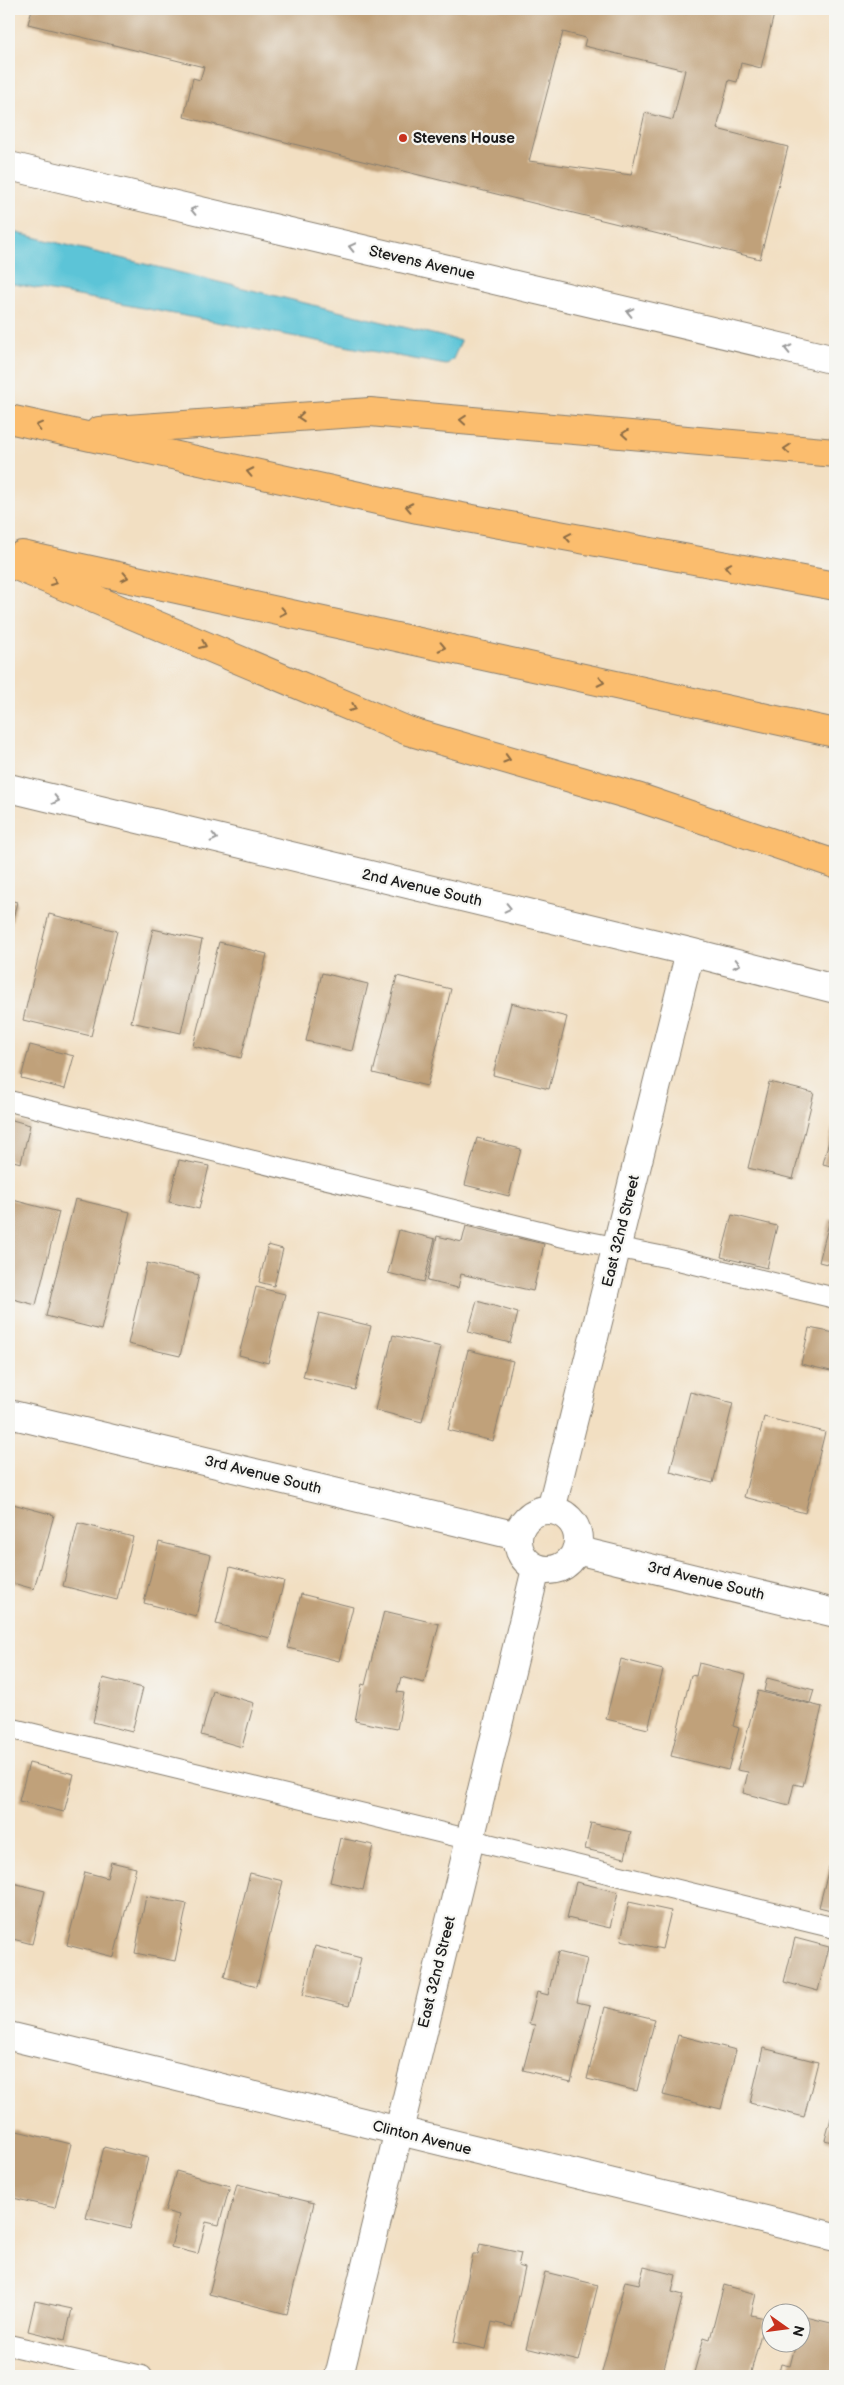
<svg xmlns="http://www.w3.org/2000/svg" width="844" height="2385" viewBox="0 0 844 2385" font-family="'Balsamiq Sans',sans-serif">
<rect width="100%" height="100%" fill="#f6f6f2"/>
<filter id="ink" filterUnits="userSpaceOnUse"><feTurbulence type="fractalNoise" baseFrequency=".02" numOctaves="2"/><feDisplacementMap in="SourceGraphic" scale="10" xChannelSelector="R" yChannelSelector="G"/><feConvolveMatrix kernelMatrix="1 2 1 2 8 2 1 2 1" color-interpolation-filters="sRGB"/></filter>
<filter id="wash" filterUnits="userSpaceOnUse"><feTurbulence type="fractalNoise" baseFrequency=".0096" numOctaves="4" result="noise"/><feDisplacementMap in="SourceGraphic" scale="20" xChannelSelector="R" yChannelSelector="G"/><feGaussianBlur stdDeviation="1.12" result="paint"/><feColorMatrix in="noise" values="0 0 0 0 0 0 0 0 0 0 0 0 0 0 0 0 0 1.4 0 .05"/><feComposite in="paint" operator="in"/></filter>
<g filter="url(#wash)">
<rect width="100%" height="100%" fill="#f2dfc2"/>
<path fill="#5bc4d7" stroke="#3c707a" d="M9,231L461,341L453,359L446,365L9,283Z"/>
<g id="blocks">
<path fill="#c0a17a" fill-rule="evenodd" d="M32,9H755L774,14L761,68L741,63L737,82L729,80L717,129L788,147L760,259L184,117L193,78L200,80L204,67L28,24ZM563,32L586,38L584,46L685,70L673,120L645,113L631,175L529,161Z
M9,900L17,902L9,934Z
M49,914L117,931L91,1036L23,1020Z
M153,929L202,940L181,1033L131,1022Z
M219,942L267,954L241,1058L193,1046Z
M322,973L368,984L352,1051L306,1041Z
M397,976L451,989L427,1086L373,1073Z
M511,1003L567,1017L549,1089L493,1075Z
M30,1045L74,1056L65,1089L21,1078Z
M769,1082L814,1093L793,1179L748,1168Z
M835,1117V1167L823,1164Z
M9,1119L30,1125L21,1163L9,1160Z
M477,1138L521,1149L509,1196L465,1185Z
M179,1160L209,1166L199,1209L169,1202Z
M9,1199L59,1212L36,1305L9,1298Z
M75,1199L130,1212L101,1330L46,1316Z
M732,1215L777,1226L767,1268L721,1257Z
M830,1219L835,1221V1266L819,1262Z
M466,1226L544,1244L533,1291L461,1274L458,1288L427,1281L437,1236L462,1242Z
M399,1230L435,1239L424,1282L388,1273Z
M268,1245L283,1249L274,1286L259,1282Z
M147,1263L199,1275L180,1356L128,1344Z
M256,1287L285,1294L268,1363L239,1355Z
M477,1301L518,1313L510,1343L468,1332Z
M319,1313L371,1326L355,1390L303,1377Z
M809,1328L835,1333V1372L801,1364Z
M393,1335L441,1347L422,1422L375,1410Z
M468,1350L513,1361L493,1441L448,1430Z
M690,1392L733,1403L713,1483L670,1472Z
M764,1417L825,1432L805,1513L744,1497Z
M9,1503L54,1515L34,1589L9,1582Z
M78,1523L133,1537L117,1600L63,1586Z
M159,1542L211,1555L196,1616L144,1603Z
M230,1567L284,1581L270,1638L216,1624Z
M301,1594L353,1607L339,1661L288,1648Z
M384,1611L439,1624L424,1683L401,1677L397,1692L404,1693L397,1729L355,1721L362,1684L365,1685Z
M621,1659L663,1670L648,1729L606,1719Z
M699,1663L746,1675L733,1726L739,1728L728,1770L671,1756L691,1675L696,1676Z
M103,1678L143,1688L132,1732L93,1722Z
M767,1678L814,1690L810,1703L764,1691Z
M213,1691L254,1703L242,1747L201,1735Z
M758,1691L822,1707L803,1786L794,1784L789,1805L743,1793L748,1772L737,1770Z
M29,1763L74,1774L64,1812L19,1801Z
M591,1823L631,1832L625,1858L585,1849Z
M340,1838L373,1845L363,1890L330,1882Z
M111,1862L136,1868L114,1957L67,1945L85,1872L107,1878Z
M830,1864L835,1866V1911L819,1907Z
M250,1873L283,1881L257,1986L224,1977Z
M9,1882L45,1891L32,1944L9,1938Z
M576,1882L618,1892L610,1928L567,1918Z
M146,1896L187,1904L175,1961L135,1953Z
M629,1902L671,1911L662,1949L621,1940Z
M795,1938L829,1947L818,1991L784,1982Z
M315,1946L361,1958L349,2006L303,1995Z
M558,1952L587,1959L577,2002L590,2005L571,2082L523,2070L535,2025L529,2024L537,1992L548,1995Z
M605,2007L655,2019L637,2091L587,2079Z
M678,2035L736,2050L721,2109L663,2095Z
M763,2048L818,2062L804,2117L750,2103Z
M835,2104V2143L825,2140Z
M13,2130L71,2144L55,2208L9,2197V2146Z
M104,2147L148,2158L130,2229L86,2218Z
M176,2171L230,2186L219,2225L206,2222L198,2254L171,2247L179,2215L165,2211Z
M237,2184L314,2203L287,2314L209,2294Z
M480,2244L521,2253L518,2266L525,2268L512,2327L492,2322L486,2349L454,2342L473,2254H478Z
M644,2267L676,2275L672,2292L683,2295L662,2376H601L625,2281L639,2284Z
M545,2272L598,2285L579,2361L526,2348Z
M724,2285L756,2294L751,2315L765,2318L750,2376H693L704,2337L710,2339Z
M35,2301L72,2309L65,2340L28,2331Z
M802,2316L835,2324V2376H778L781,2364L790,2366L796,2342H802Z"/>
</g>
</g>
<g filter="url(#ink)">
<use href="#blocks" fill-opacity="0" stroke="#877e6f" stroke-width="1"/>
<g fill="none" stroke-linecap="round" stroke-linejoin="round">
<g stroke="#877e6f" stroke-width="22">
<path id="service" d="M9,1101L564,1237L670,1258L835,1298
M9,1728C284,1794 559,1863 835,1928
M9,2345L142,2376"/>
</g>
<g stroke="#877e6f" stroke-width="30">
<path id="minor" d="M9,166L835,360
M9,788L690,952L835,989
M9,1414L517,1536
M518 1540a30 30 0 1 1 60 0a30 30 0 1 1-60 0Z
M551,1510L690,952
M576,1550L835,1613
M9,2036L835,2237
M339,2376L536,1569"/>
</g>
<g stroke="#877e6f" stroke-width="30">
<path id="motorway" d="M9,419L418,509L835,586
M99,431L370,412L835,453
M22,555L835,733
M9,563L408,731L640,798L835,864"/>
</g>
<use href="#service" stroke="#fff" stroke-width="20"/>
<use href="#minor" stroke="#fff" stroke-width="28"/>
<use href="#motorway" stroke="#fbbd6e" stroke-width="28"/>
</g>
<defs><path id="oneway-chevron" d="M-2-3.5L2.5 0L-2 3.5" fill="none" stroke-width="1.6" stroke-linecap="round" stroke-linejoin="round" transform="scale(1.25)"/></defs>
<g stroke="#999">
<use href="#oneway-chevron" transform="translate(194 210) rotate(-167)"/>
<use href="#oneway-chevron" transform="translate(352 247) rotate(-167)"/>
<use href="#oneway-chevron" transform="translate(630 312) rotate(-167)"/>
<use href="#oneway-chevron" transform="translate(788 349) rotate(-167)"/>
<use href="#oneway-chevron" transform="translate(56 800) rotate(13)"/>
<use href="#oneway-chevron" transform="translate(214 838) rotate(13)"/>
<use href="#oneway-chevron" transform="translate(508 908) rotate(13)"/>
<use href="#oneway-chevron" transform="translate(737 964) rotate(14)"/>
</g>
<g stroke="#8c6c45">
<use href="#oneway-chevron" transform="translate(301 417) rotate(176)"/>
<use href="#oneway-chevron" transform="translate(463 420) rotate(-175)"/>
<use href="#oneway-chevron" transform="translate(39 426) rotate(-166)"/>
<use href="#oneway-chevron" transform="translate(625 434) rotate(-175)"/>
<use href="#oneway-chevron" transform="translate(787 449) rotate(-175)"/>
<use href="#oneway-chevron" transform="translate(250 472) rotate(-168)"/>
<use href="#oneway-chevron" transform="translate(409 507) rotate(-168)"/>
<use href="#oneway-chevron" transform="translate(568 537) rotate(-169)"/>
<use href="#oneway-chevron" transform="translate(728 567) rotate(-169)"/>
<use href="#oneway-chevron" transform="translate(125 577) rotate(12)"/>
<use href="#oneway-chevron" transform="translate(54 582) rotate(23)"/>
<use href="#oneway-chevron" transform="translate(283 612) rotate(12)"/>
<use href="#oneway-chevron" transform="translate(203 645) rotate(23)"/>
<use href="#oneway-chevron" transform="translate(442 647) rotate(12)"/>
<use href="#oneway-chevron" transform="translate(601 682) rotate(12)"/>
<use href="#oneway-chevron" transform="translate(353 708) rotate(23)"/>
<use href="#oneway-chevron" transform="translate(507 759) rotate(16)"/>
</g>
</g>
<circle fill="#c8321e" stroke="#f6f6f2" stroke-width="2" cx="403" cy="138" r="5"/>
<g text-anchor="middle" dominant-baseline="central" stroke-width="4.5" stroke-linejoin="round" paint-order="stroke">
<g font-size="15" font-weight="bold" fill="#1c1c1c" stroke="#f6f6f2" text-anchor="start">
<text x="413" y="138">Stevens House</text>
</g>
<g font-size="15" fill="#1c1c1c" stroke="#f6f6f2">
<text transform="translate(422 263) rotate(13)">Stevens Avenue</text>
<text transform="translate(422 888) rotate(13)">2nd Avenue South</text>
<text transform="translate(621 1231) rotate(-76)">East 32nd Street</text>
<text transform="translate(263 1475) rotate(14)">3rd Avenue South</text>
<text transform="translate(706 1581) rotate(14)">3rd Avenue South</text>
<text transform="translate(437 1972) rotate(-76)">East 32nd Street</text>
<text transform="translate(422 2138) rotate(14)">Clinton Avenue</text>
</g>
</g>
<rect width="844" height="2385" fill="none" stroke="#f6f6f2" stroke-width="30"/>
<g transform="translate(786 2328) rotate(104)"><circle r="24" fill="#f6f6f2" stroke="#9f9f9c"/>
<path d="M0-4L9 19L0 12L-9 19Z" fill="#c8321e"/>
<text y="-8" font-size="14" font-weight="bold" text-anchor="middle" fill="#1c1c1c">N</text>
</g>
</svg>
